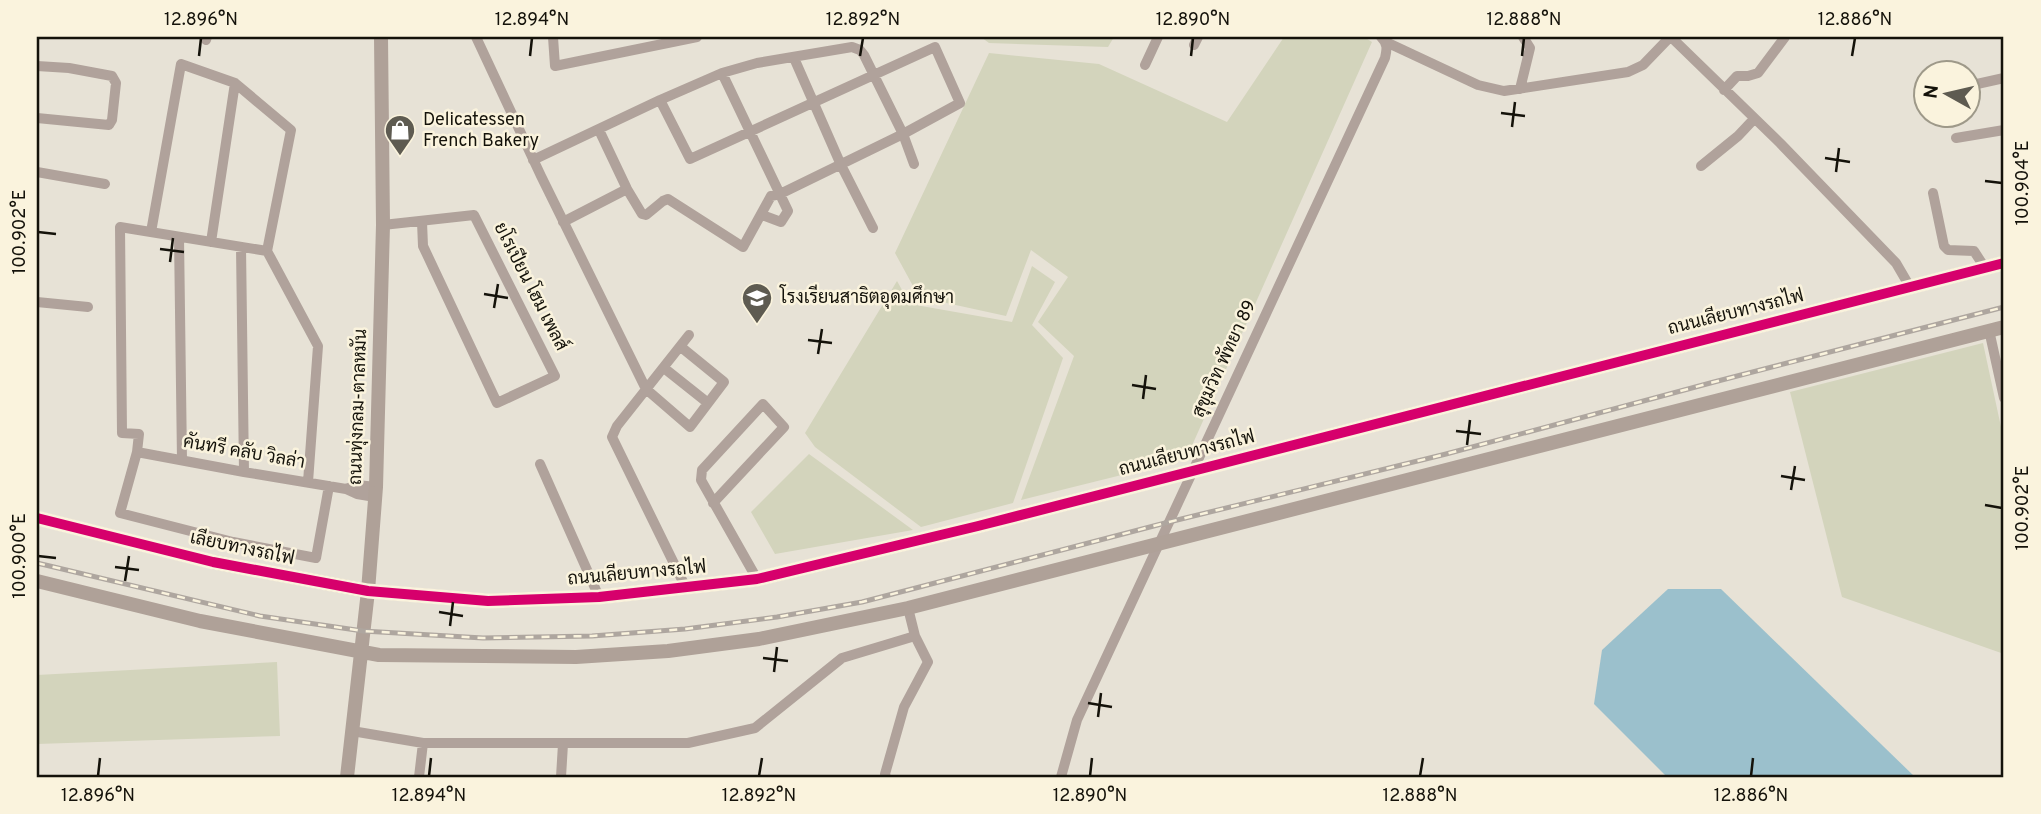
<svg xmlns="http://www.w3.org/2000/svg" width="2041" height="814" viewBox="0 0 2041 814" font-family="Overpass,Sarabun,sans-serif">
<rect width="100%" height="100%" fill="#e7e2d6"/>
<path fill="#d3d4bc" d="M981,37H1114L1108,47L989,43Z
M1284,37H1364L1372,42L1186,459L1021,500L1074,356L1038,322L1068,277L1031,250L1006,316L919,297L895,253L989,53L1099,64L1227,122Z
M1032,266L1055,282L1032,325L1063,358L1013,503L921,527L815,447L805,433L897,281L910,304L1012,322Z
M1983,343L2004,441V654L1842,597L1790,392Z
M809,454L913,530L775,554L751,512Z
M277,662L280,736L37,744V675Z"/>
<path fill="#9bc0cc" d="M1668,589H1721L1915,777H1667L1594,704L1602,650Z"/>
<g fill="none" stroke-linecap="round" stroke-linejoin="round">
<path stroke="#b0a29b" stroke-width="10" d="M476,37L541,176L646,389L690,427L724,382L681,347
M553,37L555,66L697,37
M1671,37L1780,143L1896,263L1910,287
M206,40L207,37
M1386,42L1478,85L1504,91L1628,72L1643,65L1670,37
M1194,45L1198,37
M794,58L841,165L873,228
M1145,65L1158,37
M37,66L69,68L112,76L116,83L112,120L109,125L37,118
M722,73L788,211L781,222L762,215
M1968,86L2004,78
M1520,89L1530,48L1523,37
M1724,90L1737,76H1748L1758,73L1785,37
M599,130L627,189L642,214L646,215L663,201L668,199L743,247L771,196L780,194L903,134L960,103L935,47L690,159L660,100
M1956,138L2004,130
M533,160L660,100L722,73L757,63L852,47L860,50L864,55L903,134L914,164
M1701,166L1738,136L1754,119
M37,172L105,184
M1933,193L1944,246L1948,250L1974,251L1985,268
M563,222L627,189
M383,225L474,215L555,376L497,403L423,246L422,222
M151,232L181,64L235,83L291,130L267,251L318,346L308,482
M179,237L182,460
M211,242L235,83
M241,247L244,472
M267,251L120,227L122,433L139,434L137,452L120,513L233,542L316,558L329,486
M37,302L88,307
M1989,330L2004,398
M664,368L708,403
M137,452L244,472L346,489L357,494L375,497
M540,464L599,597
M346,489L357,485L376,487
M713,503L784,427L763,404L702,470L701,480L757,579
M686,588L612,437L617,426L689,335
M352,731L423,743H688L755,728L842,658L915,636L908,608
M419,777L423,743
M561,777L563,744
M886,777L885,774L904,707L928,662L915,636
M1061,777L1077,720L1385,58C1387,49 1388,44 1381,37"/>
<path stroke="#afa198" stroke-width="14" d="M37,518L213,562L368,591L488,601L599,597L757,579L978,526L2004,263
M37,581L200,621L379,655L576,657L668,651L759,639L908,608L2004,327
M347,777L368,591L376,487L383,225L381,37"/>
<g stroke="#aea69f" stroke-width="5">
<path id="rail" d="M37,563L260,616L363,631L483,638L592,636L685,629L777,617L862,602L1169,522L1446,454L1714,382L2004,307"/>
</g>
<use href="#rail" stroke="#faf3dd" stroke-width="2.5" stroke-dasharray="8" stroke-linecap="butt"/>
<g stroke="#faf3dd" stroke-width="15">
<path id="cycleway" d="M37,518L213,562L368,591L488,601L599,597L757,579L978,526L2004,263"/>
</g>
<use href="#cycleway" stroke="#d6006c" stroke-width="10"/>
</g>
<path fill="none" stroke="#14120a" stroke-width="2.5" d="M199,56L201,38M530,56L532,38M860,56L863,38M1191,56L1193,38M1522,56L1524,38M1852,56L1855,38M1501,113L1525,116M1512,127L1515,102M1825,158L1850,162M1836,172L1839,148M1985,181L2002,183M38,232L56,234M160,249L184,252M170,262L173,238M484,294L508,298M494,308L498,284M808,340L832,343M818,354L822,329M1132,385L1156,389M1143,399L1146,375M1456,431L1481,434M1467,445L1470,420M1781,476L1805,480M1791,490L1795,466M1985,505L2002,508M38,556L56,558M115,567L139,570M125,581L129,556M439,612L463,616M450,626L453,602M763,658L788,661M774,672L777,647M1088,703L1112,707M1098,717L1101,693M98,776L100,758M429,776L431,758M759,776L762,758M1090,776L1092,758M1420,776L1423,758M1751,776L1753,758"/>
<defs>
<g id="shop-pin" transform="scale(1.575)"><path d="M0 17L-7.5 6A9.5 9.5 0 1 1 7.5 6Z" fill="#5e5b51" stroke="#faf3dd"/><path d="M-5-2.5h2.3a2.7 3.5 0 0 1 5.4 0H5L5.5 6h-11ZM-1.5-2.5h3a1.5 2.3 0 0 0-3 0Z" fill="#fff"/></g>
<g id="school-pin" transform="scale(1.575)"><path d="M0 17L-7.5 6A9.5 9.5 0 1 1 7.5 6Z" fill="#5e5b51" stroke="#faf3dd"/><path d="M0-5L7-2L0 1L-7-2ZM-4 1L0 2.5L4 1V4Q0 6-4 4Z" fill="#fff"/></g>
</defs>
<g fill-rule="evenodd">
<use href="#shop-pin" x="400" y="130"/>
<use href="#school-pin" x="757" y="298"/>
</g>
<g text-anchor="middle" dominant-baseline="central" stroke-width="5" stroke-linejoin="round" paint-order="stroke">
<g font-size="18" fill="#14120a" stroke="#faf3dd" text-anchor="start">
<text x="423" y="120">Delicatessen<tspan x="423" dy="21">French Bakery</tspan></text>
<text x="780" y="298">โรงเรียนสาธิตอุดมศึกษา</text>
</g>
<g font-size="18" fill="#14120a" stroke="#faf3dd">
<text transform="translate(530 287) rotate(63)">ยโรเปียน โฮม เพลส์</text>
<text transform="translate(1736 313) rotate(-14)">ถนนเลียบทางรถไฟ</text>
<text transform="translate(1225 359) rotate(-65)">สุขุมวิท พัทยา 89</text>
<text transform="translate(359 407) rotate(-88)">ถนนทุ่งกลม-ตาลหมัน</text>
<text transform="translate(244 453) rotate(10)">คันทรี คลับ วิลล่า</text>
<text transform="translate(1187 454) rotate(-14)">ถนนเลียบทางรถไฟ</text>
<text transform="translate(242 549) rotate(12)">เลียบทางรถไฟ</text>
<text transform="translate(637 574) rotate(-5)">ถนนเลียบทางรถไฟ</text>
</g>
</g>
<rect width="2041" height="814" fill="none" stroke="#faf3dd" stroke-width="77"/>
<g transform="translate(1947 94) rotate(278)"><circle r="33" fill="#faf3dd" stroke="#9e9989" stroke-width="2"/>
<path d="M0-5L12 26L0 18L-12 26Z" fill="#5e5b51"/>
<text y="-10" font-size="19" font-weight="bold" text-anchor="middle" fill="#14120a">N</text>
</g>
<rect x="38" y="38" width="1964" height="738" fill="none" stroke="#14120a" stroke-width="2.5"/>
<g font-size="18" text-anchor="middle" fill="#14120a">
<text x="201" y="25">12.896°N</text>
<text x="532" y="25">12.894°N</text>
<text x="863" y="25">12.892°N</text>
<text x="1193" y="25">12.890°N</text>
<text x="1524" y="25">12.888°N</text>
<text x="1855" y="25">12.886°N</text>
<text transform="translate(2022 183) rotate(-90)" y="6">100.904°E</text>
<text transform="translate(19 232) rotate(-90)" y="6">100.902°E</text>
<text transform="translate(2022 508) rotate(-90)" y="6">100.902°E</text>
<text transform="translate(19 556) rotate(-90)" y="6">100.900°E</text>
<text x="98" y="801">12.896°N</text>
<text x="429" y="801">12.894°N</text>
<text x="759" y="801">12.892°N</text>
<text x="1090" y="801">12.890°N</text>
<text x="1420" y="801">12.888°N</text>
<text x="1751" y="801">12.886°N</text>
</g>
</svg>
